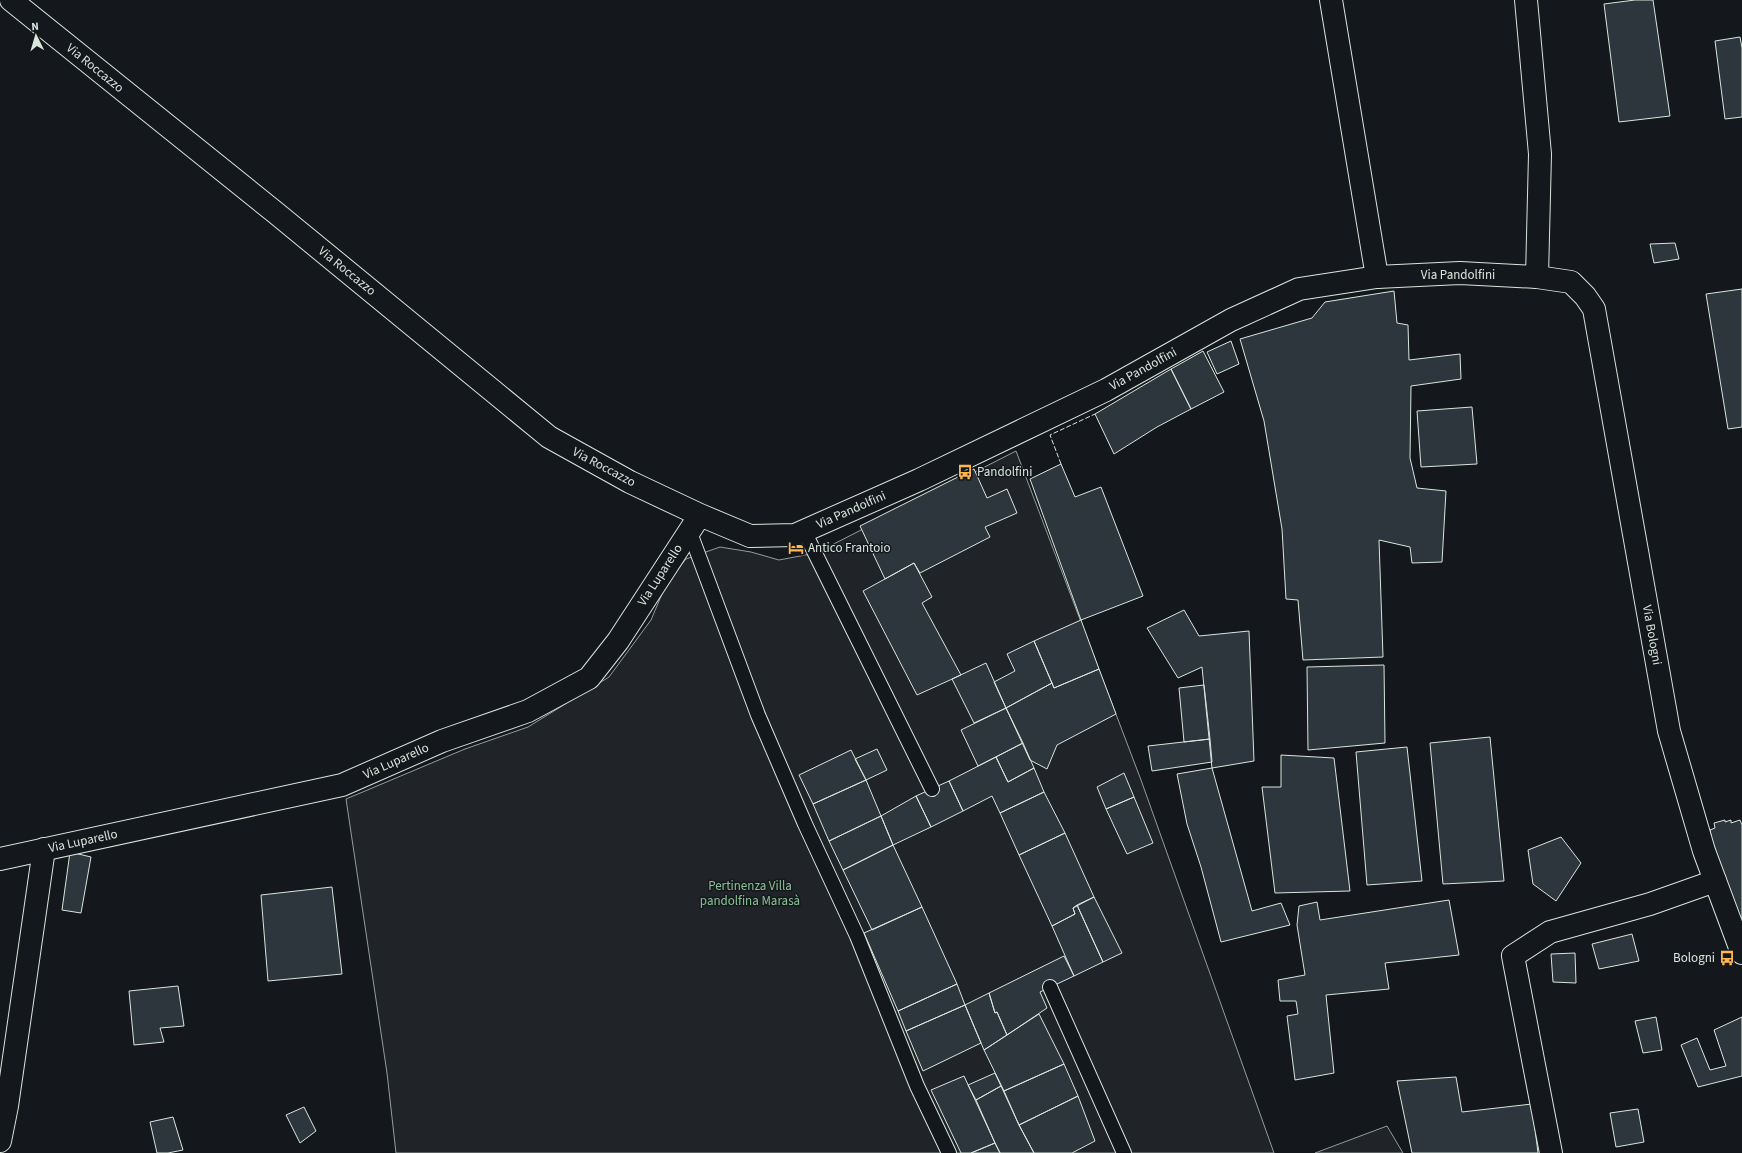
<svg xmlns="http://www.w3.org/2000/svg" width="1742" height="1153" viewBox="0 0 1742 1153" font-family="'Source Sans 3',sans-serif">
<rect width="100%" height="100%" fill="#14181c"/>
<path fill="#202428" stroke="#939e99" d="M1016,451L1141,780L1274,1153H396L387,1073L346,799L465,749L528,727L609,677L651,620L667,582L686,559L720,547L751,552L779,560L816,553Z
M1387,1126L1403,1153H1315Z"/>
<path fill="#2c363c" stroke="#d8e6dc" d="M1635,0H1653L1670,116L1619,122L1604,4Z
M1740,37L1742,48V117L1725,119L1715,41Z
M1675,243L1679,259L1654,263L1650,244Z
M1742,289V427L1728,429L1706,294Z
M1394,291L1397,323L1408,325L1409,360L1460,354L1461,379L1411,386L1410,458L1417,488L1446,491L1442,562L1412,563L1410,547L1379,540L1383,657L1303,660L1298,600L1286,599L1282,529L1264,421L1240,339L1312,318L1325,302Z
M1231,341L1239,364L1217,374L1207,352Z
M1203,351L1224,392L1191,409L1171,369Z
M1171,369L1191,409L1157,427L1114,454L1095,414Z
M1472,407L1477,464L1421,467L1417,411Z
M1061,464L1075,497L1101,487L1143,596L1081,620L1030,479Z
M974,469L987,498L1007,489L1017,513L985,527L990,537L920,573L914,563L885,579L860,526Z
M914,563L932,597L922,603L961,675L917,695L863,591Z
M1184,610L1199,636L1249,631L1254,761L1212,768L1202,667L1178,678L1147,628Z
M1081,620L1099,669L1054,688L1034,641Z
M1034,641L1052,683L1006,708L994,682L1015,671L1007,654Z
M986,663L1006,708L974,723L952,679Z
M1384,665L1385,743L1308,750L1307,667Z
M1099,669L1116,714L1057,745L1047,769L1030,760L1006,708L1052,683L1054,688Z
M1204,685L1210,739L1184,742L1179,688Z
M1006,708L1023,743L978,766L961,730Z
M1490,737L1504,881L1443,884L1430,743Z
M1210,739L1212,762L1152,771L1148,746Z
M1023,743L1034,768L1008,782L996,757Z
M1407,747L1422,881L1367,885L1356,752Z
M877,749L887,770L866,780L855,759Z
M851,750L866,780L813,804L799,775Z
M1281,755L1334,758L1350,891L1275,893L1262,787H1281Z
M996,757L1008,782L1034,768L1044,792L1000,813L992,796L963,811L949,781Z
M1212,768L1252,911L1281,903L1290,925L1221,942L1201,867L1187,824L1177,774Z
M1124,773L1134,797L1106,809L1097,787Z
M866,780L881,816L829,841L813,804Z
M949,781L963,811L931,827L916,796Z
M1044,792L1065,833L1019,855L1000,813Z
M916,796L931,827L893,845L881,816Z
M1134,797L1153,843L1127,854L1106,809Z
M881,816L893,845L843,870L829,841Z
M1725,820V822L1731,820V823L1740,820L1742,825V917L1732,921L1707,836L1711,835L1710,830L1715,828L1714,823Z
M1065,833L1094,897L1073,908L1075,914L1052,926L1019,855Z
M1561,837L1581,863L1556,901L1533,884L1528,850Z
M893,845L922,907L872,930L843,870Z
M70,852L91,857L81,913L62,910Z
M332,887L342,974L268,981L261,895Z
M1094,897L1122,953L1103,962L1077,905Z
M1449,900L1459,955L1385,963L1389,989L1326,995L1334,1073L1295,1080L1287,1016L1298,1014L1296,1001H1280L1278,980L1305,975L1297,925L1299,906L1317,902L1320,920Z
M1077,905L1103,962L1074,976L1052,926L1075,914L1073,908Z
M922,907L957,984L898,1011L864,933Z
M1632,934L1639,961L1599,969L1592,944Z
M1575,953L1576,983L1553,982L1551,954Z
M1064,956L1074,976L1040,992L1047,1008L1007,1035L997,1012L995,1013L989,993Z
M957,984L965,1005L906,1031L898,1011Z
M178,986L184,1026L160,1028L164,1042L134,1045L129,991Z
M989,993L995,1013L997,1012L1007,1035L984,1050L965,1005Z
M965,1005L981,1043L923,1071L906,1031Z
M1039,1014L1064,1064L1004,1091L984,1050Z
M1656,1017L1662,1050L1643,1053L1635,1021Z
M1742,1017V1076L1698,1087L1681,1045L1697,1038L1710,1070L1726,1066L1714,1030Z
M1064,1064L1078,1096L1019,1125L1004,1091Z
M995,1073L1001,1086L976,1100L968,1085Z
M964,1076L995,1143L971,1153H961L931,1090Z
M1456,1077L1462,1112L1532,1104L1538,1153H1412L1397,1081Z
M1001,1086L1019,1125L1034,1153H1000L995,1143L976,1100Z
M1078,1096L1095,1141L1072,1153H1034L1019,1125Z
M304,1107L316,1131L300,1143L286,1115Z
M1638,1109L1644,1142L1616,1147L1610,1113Z
M173,1117L183,1150L168,1153H157L150,1122Z
M995,1143L1000,1153H971Z"/>
<g fill="none" stroke-linecap="round" stroke-linejoin="round">
<g stroke="#d8e6dc" stroke-width="16">
<path id="service" d="M689,530L758,715L805,824L857,936L917,1086L949,1153
M804,531L932,789
M1050,987L1124,1153"/>
</g>
<g stroke="#d8e6dc" stroke-width="24">
<path id="minor" d="M1331,0L1377,277
M1526,0L1540,154L1537,277
M0,1141L7,1106L44,849
M1551,1153L1513,956L1550,932L1650,904L1715,881"/>
</g>
<g stroke="#d8e6dc" stroke-width="24">
<path id="tertiary" d="M11,0L276,213L549,437L630,482L700,515L750,536L795,535L919,480L1106,390L1231,320L1299,289L1377,277L1460,273L1537,277L1571,282L1585,296L1594,309L1669,731L1704,851L1742,953
M0,859L342,785L442,741L528,711L589,678L618,641L700,515"/>
</g>
<use href="#service" stroke="#14181c" stroke-width="14"/>
<use href="#minor" stroke="#14181c" stroke-width="22"/>
<use href="#tertiary" stroke="#14181c" stroke-width="22"/>
<path stroke="#d8e6dc" stroke-width="1" stroke-dasharray="5 2" stroke-linecap="butt" d="M1061,464L1050,435L1095,414"/>
</g>
<defs>
<g id="bus-bare" transform="scale(1.2)"><path d="M-5-6H5V4H4V6H2V4H-2V6H-4V4H-5ZM-3.5-4V0h7V-4ZM-3.5 1.2v1.5H-2V1.2ZM2 1.2v1.5H3.5V1.2Z" fill="#ffb74d" stroke="#14181c" stroke-width="2.5" paint-order="stroke"/></g>
<g id="hotel-bare" transform="scale(1.2)"><path d="M-6-4.5h1.5V1H6V5H4.5V3h-9V5H-6ZM-4 0a1.8 1.8 0 1 1 3.6 0ZM.5 0V-2.5h3Q6-2.5 6 0Z" fill="#ffb74d" stroke="#14181c" stroke-width="2.5" paint-order="stroke"/></g>
</defs>
<g fill-rule="evenodd">
<use href="#bus-bare" x="965" y="472"/>
<use href="#hotel-bare" x="796" y="548"/>
<use href="#bus-bare" x="1727" y="958"/>
</g>
<g text-anchor="middle" dominant-baseline="central" stroke-width="3" stroke-linejoin="round" paint-order="stroke">
<g font-size="13" fill="#d8e6dc" stroke="#14181c">
<text transform="translate(95 68) rotate(39)">Via Roccazzo</text>
<text transform="translate(347 271) rotate(39)">Via Roccazzo</text>
<text x="1458" y="275">Via Pandolfini</text>
<text transform="translate(1143 369) rotate(-29)">Via Pandolfini</text>
<text transform="translate(604 467) rotate(28)">Via Roccazzo</text>
<text transform="translate(851 510) rotate(-24)">Via Pandolfini</text>
<text transform="translate(660 575) rotate(-57)">Via Luparello</text>
<text transform="translate(1652 635) rotate(80)">Via Bologni</text>
<text transform="translate(396 761) rotate(-24)">Via Luparello</text>
<text transform="translate(83 841) rotate(-12)">Via Luparello</text>
</g>
<g font-size="13" fill="#d8e6dc" stroke="#14181c" text-anchor="start">
<text x="977" y="472">Pandolfini</text>
<text x="808" y="548">Antico Frantoio</text>
<text x="1715" y="958" text-anchor="end">Bologni</text>
</g>
<g font-size="13" fill="#8ac095" stroke="#14181c">
<text x="750" y="886">Pertinenza Villa<tspan x="750" dy="15">pandolfina Marasà</tspan></text>
</g>
</g>
<g transform="translate(36 36) rotate(355)" stroke="#14181c" stroke-width="3" paint-order="stroke">
<path d="M0-3L7 15L0 10L-7 15Z" fill="#d8e6dc"/>
<text y="-6" font-size="11" font-weight="bold" text-anchor="middle" fill="#d8e6dc">N</text>
</g>
</svg>
